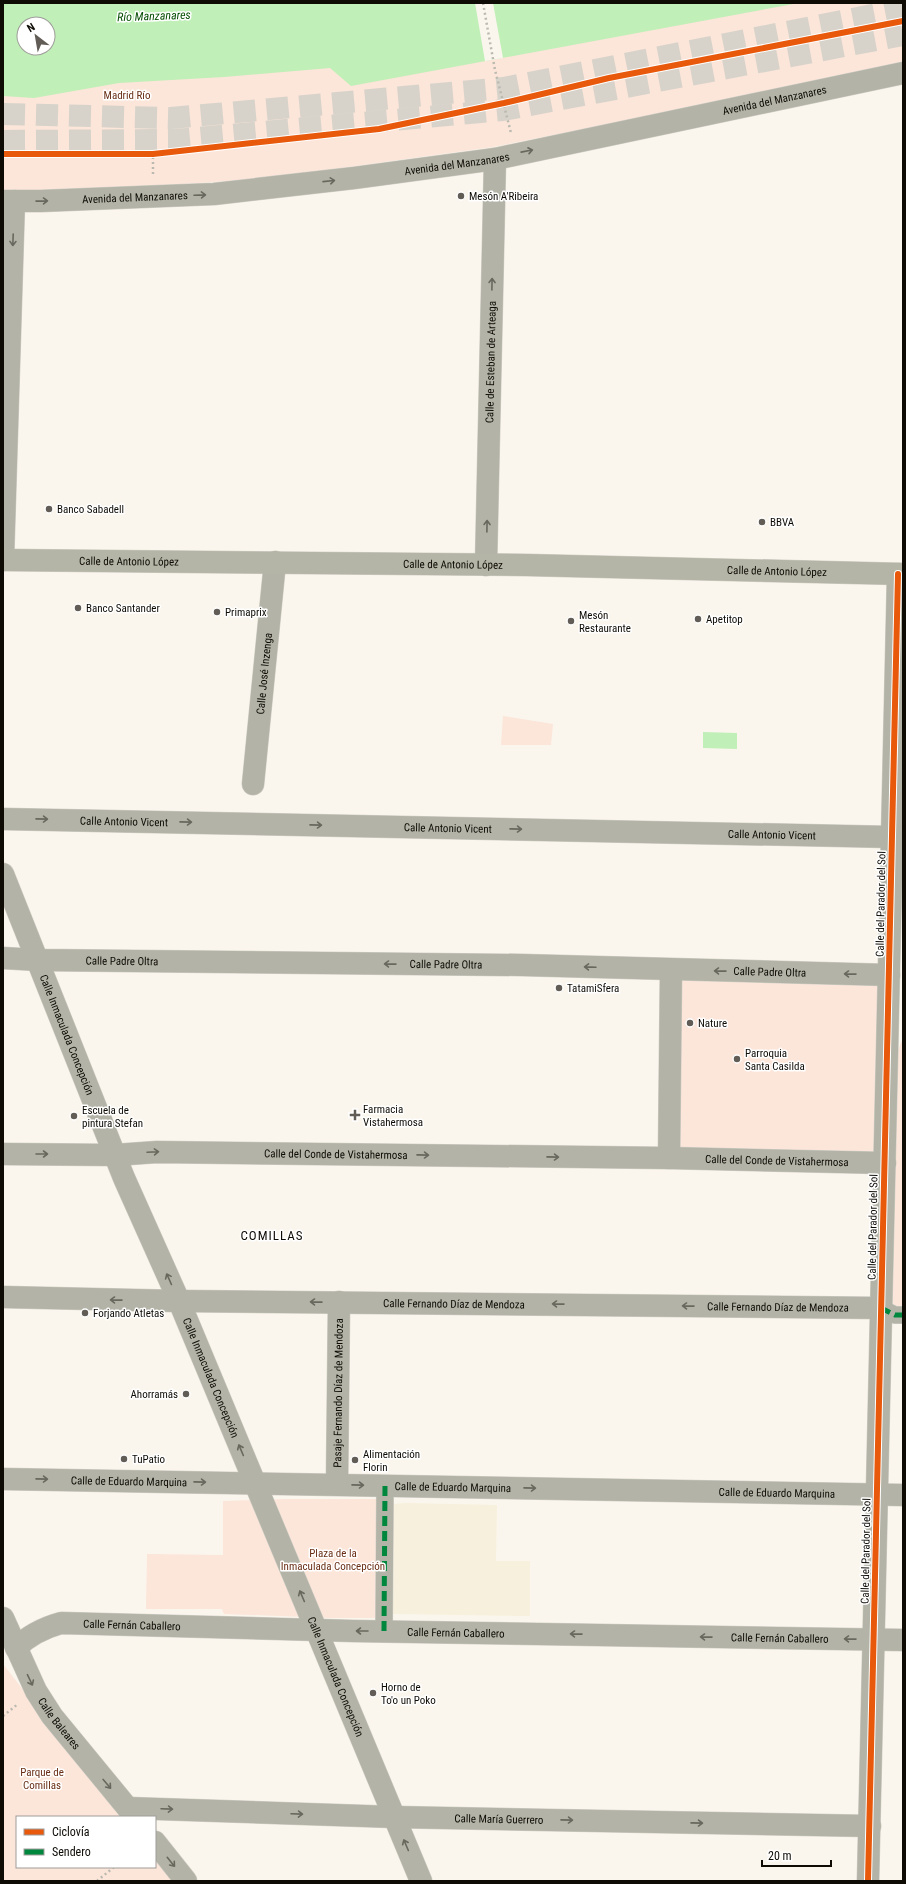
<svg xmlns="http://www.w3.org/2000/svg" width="906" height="1884" viewBox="0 0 906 1884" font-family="'Roboto Condensed',sans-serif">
<rect width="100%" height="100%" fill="#faf6ed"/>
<path fill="#f7f0dc" d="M406,1503L497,1505L496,1561H530V1616L393,1614L394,1504Z"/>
<path fill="#fce5d9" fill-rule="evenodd" d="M3,3H903V66L493,147L269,178L54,193L3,191ZM24,24H48V48H24Z
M503,716L553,724L551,745H501Z
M671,970L889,975L887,1082L901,1042H903V1315L881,1308L885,1163L669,1158Z
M286,1499H384L394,1504L393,1563L383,1618H331L224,1614L222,1609H146L147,1554L223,1555V1501Z
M3,1664L122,1817H17V1867H155V1859L172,1881H3Z"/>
<path fill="#c0efb8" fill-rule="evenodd" d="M3,3H799L351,86L330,68L224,77L119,83L34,98L3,96ZM24,24H48V48H24Z
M703,732L737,733V749L703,748Z"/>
<path fill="#faf6ed" d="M475,3H493L503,58L485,61Z"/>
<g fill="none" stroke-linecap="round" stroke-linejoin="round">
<path stroke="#d7d3ca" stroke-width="22" stroke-dasharray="22 11" stroke-linecap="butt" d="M3,114L171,118L504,88L903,9
M3,141L175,140L503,110L903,35"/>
<g stroke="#d3d0c9" stroke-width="18">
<path id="pedestrian" d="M881,1308L895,1315H903
M384,1631L385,1485"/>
</g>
<g stroke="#d3d0c9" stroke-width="23">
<g id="minor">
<path id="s1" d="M3,201H41L214,194L354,178L495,159L903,73"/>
<path d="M3,560L14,201"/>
<path id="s2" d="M486,565L495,159"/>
<path id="s3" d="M253,784L275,562"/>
<path id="s4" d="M3,819L892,837"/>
<path id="s5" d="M3,874L124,1178L179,1301L421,1881"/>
<path id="s6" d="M3,958L38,960L522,965L889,975"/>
<path id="s7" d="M3,1154L115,1155L157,1152L669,1158L885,1163"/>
<path d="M669,1158L671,970"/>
<path id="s8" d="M3,1297L179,1301L881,1308"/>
<path id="s9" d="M3,1479L903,1495"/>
<path id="s10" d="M337,1484L339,1302"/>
<path id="s11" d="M3,1618L36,1691L52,1716L135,1817"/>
<path id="s12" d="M16,1648C29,1635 43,1628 61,1623L353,1631L903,1640"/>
<path id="s13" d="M128,1808L394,1817L870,1826"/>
<path d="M155,1842L186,1881"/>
<path d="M868,1881L898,574"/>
</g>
</g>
<g stroke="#d3d0c9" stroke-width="23">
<g id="primary">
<path id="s14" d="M3,560L527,565L903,574"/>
</g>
</g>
<path stroke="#babab0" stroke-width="2.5" stroke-dasharray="2 3" stroke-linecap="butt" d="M483,3L495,70L511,133
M153,174V154
M3,1716L18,1704
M97,1881L114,1867"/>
<use href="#pedestrian" stroke="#b3b4a7" stroke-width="17"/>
<use href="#minor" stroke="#b3b4a7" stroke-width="22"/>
<use href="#primary" stroke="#b4b5a6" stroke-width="22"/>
<path stroke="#00873e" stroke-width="5" stroke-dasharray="10 5" stroke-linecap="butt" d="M881,1308L895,1315H903
M384,1631L385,1485"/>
<g stroke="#fff" stroke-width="8">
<path id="cycleway" d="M3,154H153L379,129L504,103L609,78L903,21
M868,1881L898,574"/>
</g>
<use href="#cycleway" stroke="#e8590c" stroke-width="6"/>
</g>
<defs><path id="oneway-shaft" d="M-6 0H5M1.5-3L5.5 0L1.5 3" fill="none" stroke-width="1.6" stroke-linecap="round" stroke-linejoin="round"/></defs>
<g stroke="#69685e">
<use href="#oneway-shaft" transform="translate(527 151) rotate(-11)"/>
<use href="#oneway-shaft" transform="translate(329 181) rotate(-6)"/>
<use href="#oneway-shaft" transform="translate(200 195) rotate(-2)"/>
<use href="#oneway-shaft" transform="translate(42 201) rotate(-1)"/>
<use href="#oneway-shaft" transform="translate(13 240) rotate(92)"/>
<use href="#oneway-shaft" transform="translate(492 284) rotate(-89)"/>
<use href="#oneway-shaft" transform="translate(487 526) rotate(-89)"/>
<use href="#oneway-shaft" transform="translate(42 819) rotate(1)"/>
<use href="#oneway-shaft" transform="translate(186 822) rotate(1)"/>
<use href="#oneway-shaft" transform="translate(316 825) rotate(1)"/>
<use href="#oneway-shaft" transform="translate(516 829) rotate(1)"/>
<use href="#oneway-shaft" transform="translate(390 964) rotate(-179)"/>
<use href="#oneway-shaft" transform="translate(590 967) rotate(-178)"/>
<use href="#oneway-shaft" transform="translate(720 971) rotate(-179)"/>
<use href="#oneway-shaft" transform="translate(850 974) rotate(-179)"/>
<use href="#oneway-shaft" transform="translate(153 1152) rotate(-3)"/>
<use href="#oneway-shaft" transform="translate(42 1154)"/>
<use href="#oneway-shaft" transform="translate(423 1155) rotate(1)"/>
<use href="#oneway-shaft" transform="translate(553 1157) rotate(1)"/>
<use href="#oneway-shaft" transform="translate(169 1279) rotate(-114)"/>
<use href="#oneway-shaft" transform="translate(116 1300) rotate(-179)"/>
<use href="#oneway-shaft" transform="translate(316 1302) rotate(-179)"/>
<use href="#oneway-shaft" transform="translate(558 1304) rotate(-179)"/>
<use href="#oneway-shaft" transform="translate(688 1306) rotate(-179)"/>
<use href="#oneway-shaft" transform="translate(241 1450) rotate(-113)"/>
<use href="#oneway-shaft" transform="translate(42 1479) rotate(1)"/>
<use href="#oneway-shaft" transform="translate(200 1482) rotate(1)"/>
<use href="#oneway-shaft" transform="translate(358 1485) rotate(1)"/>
<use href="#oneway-shaft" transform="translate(530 1488) rotate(1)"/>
<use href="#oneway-shaft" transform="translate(302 1596) rotate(-113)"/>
<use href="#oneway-shaft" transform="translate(362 1631) rotate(-180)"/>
<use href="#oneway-shaft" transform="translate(576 1634) rotate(-179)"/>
<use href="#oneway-shaft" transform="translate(706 1637) rotate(-179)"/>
<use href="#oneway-shaft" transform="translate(850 1639) rotate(-179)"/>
<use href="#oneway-shaft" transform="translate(30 1680) rotate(64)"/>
<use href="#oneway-shaft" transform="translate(107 1784) rotate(50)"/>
<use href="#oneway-shaft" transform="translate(167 1809) rotate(2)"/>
<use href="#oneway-shaft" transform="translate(297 1814) rotate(2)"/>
<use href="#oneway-shaft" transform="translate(567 1820) rotate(1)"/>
<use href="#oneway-shaft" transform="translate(697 1823) rotate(1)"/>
<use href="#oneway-shaft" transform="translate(406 1845) rotate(-113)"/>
<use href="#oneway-shaft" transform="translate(171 1862) rotate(51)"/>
</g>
<g fill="#615d56" stroke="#fff" stroke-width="1.5">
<circle cx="461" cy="196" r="4"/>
<circle cx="49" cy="509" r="4"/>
<circle cx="762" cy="522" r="4"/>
<circle cx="78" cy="608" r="4"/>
<circle cx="217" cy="612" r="4"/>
<circle cx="698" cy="619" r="4"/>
<circle cx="571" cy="621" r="4"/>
<circle cx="559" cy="988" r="4"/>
<circle cx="690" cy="1023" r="4"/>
<circle cx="737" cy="1059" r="4"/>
<path d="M353 1109h4v4h4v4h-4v4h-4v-4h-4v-4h4z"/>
<circle cx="74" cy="1116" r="4"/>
<circle cx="85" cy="1313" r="4"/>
<circle cx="186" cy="1394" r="4"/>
<circle cx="124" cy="1459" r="4"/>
<circle cx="355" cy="1460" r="4"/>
<circle cx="373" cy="1693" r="4"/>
</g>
<g text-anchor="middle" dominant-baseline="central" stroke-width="3" stroke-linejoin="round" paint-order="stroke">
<g font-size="11" fill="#692e16" stroke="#fff">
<text x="127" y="95">Madrid Río</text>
<text x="333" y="1553">Plaza de la<tspan x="333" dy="13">Inmaculada Concepción</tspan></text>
<text x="42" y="1772">Parque de<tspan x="42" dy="13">Comillas</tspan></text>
</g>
<g font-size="11" fill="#0e0b05" stroke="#fff">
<text stroke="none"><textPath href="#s1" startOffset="780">Avenida del Manzanares</textPath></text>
<text stroke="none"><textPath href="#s1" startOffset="456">Avenida del Manzanares</textPath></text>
<text stroke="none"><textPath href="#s1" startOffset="132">Avenida del Manzanares</textPath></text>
<text stroke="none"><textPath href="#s2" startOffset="203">Calle de Esteban de Arteaga</textPath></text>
<text stroke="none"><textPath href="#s14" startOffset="126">Calle de Antonio López</textPath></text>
<text stroke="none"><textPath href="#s14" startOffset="450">Calle de Antonio López</textPath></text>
<text stroke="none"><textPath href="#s14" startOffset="774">Calle de Antonio López</textPath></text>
<text stroke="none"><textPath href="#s3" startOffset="111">Calle José Inzenga</textPath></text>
<text stroke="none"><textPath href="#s4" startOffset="121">Calle Antonio Vicent</textPath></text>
<text stroke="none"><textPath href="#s4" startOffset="445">Calle Antonio Vicent</textPath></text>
<text stroke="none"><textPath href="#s4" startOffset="769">Calle Antonio Vicent</textPath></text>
<text transform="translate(881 904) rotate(-89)">Calle del Parador del Sol</text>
<text stroke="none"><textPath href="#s6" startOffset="119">Calle Padre Oltra</textPath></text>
<text stroke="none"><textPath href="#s6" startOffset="443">Calle Padre Oltra</textPath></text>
<text stroke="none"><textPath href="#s6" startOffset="767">Calle Padre Oltra</textPath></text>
<text stroke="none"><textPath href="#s5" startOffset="173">Calle Inmaculada Concepción</textPath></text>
<text stroke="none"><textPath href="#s7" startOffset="333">Calle del Conde de Vistahermosa</textPath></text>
<text stroke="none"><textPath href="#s7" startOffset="774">Calle del Conde de Vistahermosa</textPath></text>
<text transform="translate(873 1227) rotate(-89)">Calle del Parador del Sol</text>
<text stroke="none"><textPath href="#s8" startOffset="451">Calle Fernando Díaz de Mendoza</textPath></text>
<text stroke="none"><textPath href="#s8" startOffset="775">Calle Fernando Díaz de Mendoza</textPath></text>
<text stroke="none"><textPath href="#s5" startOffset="545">Calle Inmaculada Concepción</textPath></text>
<text stroke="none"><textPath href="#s10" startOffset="91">Pasaje Fernando Díaz de Mendoza</textPath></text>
<text stroke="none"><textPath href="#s9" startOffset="126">Calle de Eduardo Marquina</textPath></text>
<text stroke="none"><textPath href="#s9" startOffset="450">Calle de Eduardo Marquina</textPath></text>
<text stroke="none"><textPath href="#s9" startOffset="774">Calle de Eduardo Marquina</textPath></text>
<text transform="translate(866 1551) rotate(-89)">Calle del Parador del Sol</text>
<text stroke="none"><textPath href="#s12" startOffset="123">Calle Fernán Caballero</textPath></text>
<text stroke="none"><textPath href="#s12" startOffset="447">Calle Fernán Caballero</textPath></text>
<text stroke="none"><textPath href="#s12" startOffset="771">Calle Fernán Caballero</textPath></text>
<text stroke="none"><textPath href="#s5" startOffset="869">Calle Inmaculada Concepción</textPath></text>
<text stroke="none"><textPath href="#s11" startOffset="120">Calle Baleares</textPath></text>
<text stroke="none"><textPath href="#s13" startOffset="371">Calle María Guerrero</textPath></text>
</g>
<g font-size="11" fill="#0e0b05" stroke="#fff" text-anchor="start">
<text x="469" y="196">Mesón A'Ribeira</text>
<text x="57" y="509">Banco Sabadell</text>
<text x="770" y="522">BBVA</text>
<text x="86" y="608">Banco Santander</text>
<text x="225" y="612">Primaprix</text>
<text x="579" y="615">Mesón<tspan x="579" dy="13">Restaurante</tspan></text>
<text x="706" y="619">Apetitop</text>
<text x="567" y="988">TatamiSfera</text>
<text x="698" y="1023">Nature</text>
<text x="745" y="1053">Parroquia<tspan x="745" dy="13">Santa Casilda</tspan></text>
<text x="363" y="1109">Farmacia<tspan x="363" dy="13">Vistahermosa</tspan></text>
<text x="82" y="1110">Escuela de<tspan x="82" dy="13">pintura Stefan</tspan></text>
<text x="93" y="1313">Forjando Atletas</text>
<text x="178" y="1394" text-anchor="end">Ahorramás</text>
<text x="363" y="1454">Alimentación<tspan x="363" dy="13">Florin</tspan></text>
<text x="132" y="1459">TuPatio</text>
<text x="381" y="1687">Horno de<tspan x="381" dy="13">To'o un Poko</tspan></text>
</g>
<g font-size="12" font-style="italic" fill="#054e03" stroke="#fff">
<text transform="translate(154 16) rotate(-2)">Río Manzanares</text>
</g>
<g font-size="13" letter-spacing="1" fill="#0e0b05" stroke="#fff">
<text x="272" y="1235">COMILLAS</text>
</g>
</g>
<rect width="906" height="1884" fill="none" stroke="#0e0b05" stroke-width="8"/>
<rect x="16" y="1816" width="140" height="52" fill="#ffffff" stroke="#9f9d9b"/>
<rect x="24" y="1829" width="20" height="6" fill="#e8590c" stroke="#9f9d9b"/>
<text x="52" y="1836" font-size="12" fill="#0e0b05">Ciclovía</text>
<rect x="24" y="1849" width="20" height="6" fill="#00873e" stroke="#9f9d9b"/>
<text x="52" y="1856" font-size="12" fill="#0e0b05">Sendero</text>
<g transform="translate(36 36) rotate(329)"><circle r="19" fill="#ffffff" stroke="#9f9d9b"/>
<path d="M0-3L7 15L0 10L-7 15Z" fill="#615d56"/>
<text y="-6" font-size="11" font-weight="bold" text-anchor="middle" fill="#0e0b05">N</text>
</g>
<path d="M762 1860v6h69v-6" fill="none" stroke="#0e0b05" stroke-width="2"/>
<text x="768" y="1860" font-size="12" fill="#0e0b05" stroke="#ffffff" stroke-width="3" paint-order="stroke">20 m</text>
</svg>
